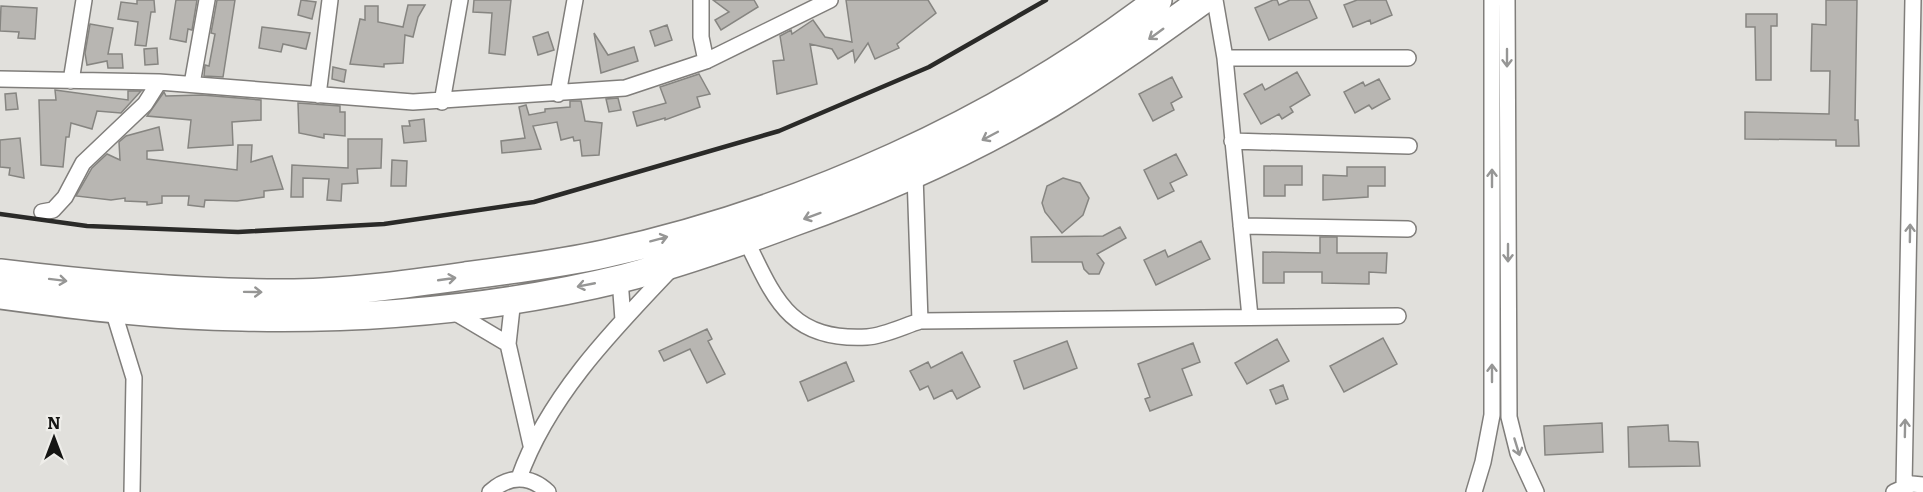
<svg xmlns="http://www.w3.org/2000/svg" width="1923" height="492" viewBox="0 0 1923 492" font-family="Literata,serif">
<rect width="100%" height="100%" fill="#e1e0dc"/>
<path fill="#b8b6b2" stroke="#868581" stroke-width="1.5" d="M137,0H154L155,12H151L146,46L135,45L138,22L118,19L121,2L137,4Z
M176,0H197L192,30L188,29L186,42L170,39Z
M217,0H235L223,77L204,76L205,65L209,66L215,34L211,33Z
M301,0L316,2L312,19L298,15Z
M474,0H511L505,55L489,53L492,13L473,12Z
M713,0H754L758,7L721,30L715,20L729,12Z
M846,0H928L936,13L897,44L899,48L875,59L868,43L855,62L853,50L838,59L832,49L810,44L817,84L777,94L773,61L784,60L780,36L791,30L792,34L813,20L825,37L852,42Z
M1273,0H1277L1279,5L1290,0H1309L1317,18L1269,40L1255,8Z
M1357,0H1386L1392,15L1371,24L1370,20L1353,27L1344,5Z
M1826,0H1857L1855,120H1858L1859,146H1836V140L1745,139V112L1829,114L1830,71H1811L1812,24L1826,25Z
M408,5H425L418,17L413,37L405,35L403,63L384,64V67L350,64L360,19L365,20V6H378V22L403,27Z
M1,6L37,8L35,39L18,38L19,32L0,31Z
M1746,14H1777V26H1771V80H1756L1755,27H1746Z
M90,24L113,28L108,54H122L123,68H108L107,61L87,65L85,53Z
M667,25L672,40L655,46L650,31Z
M262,27L310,33L306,49L283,44L281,52L259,48Z
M548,32L554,50L538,55L533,37Z
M594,33L608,55L634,47L638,61L601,73Z
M157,48L158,64L145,65L144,49Z
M333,67L346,70L344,82L332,79Z
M1297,72L1310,95L1290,107L1293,112L1282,119L1279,114L1261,124L1244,94L1262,84L1265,90Z
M699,74L710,94L697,97L700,107L665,120V118L637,126L633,112L666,103L660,87Z
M1172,77L1182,97L1171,103L1174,110L1153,121L1139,94Z
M1379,79L1390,99L1372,109L1369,105L1355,113L1344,92L1363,82L1365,86Z
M55,90L128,100V91H141L121,113L97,111L92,129L71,123L69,137H66L63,167L41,165L39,100H56Z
M164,92L166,96L202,95L261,100V120L232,122L233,145L188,148L191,120L147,116Z
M16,93L18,109L6,110L5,94Z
M618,98L621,110L609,112L606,99Z
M570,101H581L585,121L602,123L599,155L582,156L580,140L574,141L573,137L561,140L557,122L533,126L541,149L502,153L501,141L525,138L519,107L526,105L529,115L545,112V109L570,107Z
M298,103L340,106V112H345V136L324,134V138L299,133Z
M424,119L426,141L404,143L402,126H410L409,121Z
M159,127L163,150L147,151V159L237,170L238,145H252L251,162L272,156L283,189L264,191V197L237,201L205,200L204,207L188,205L189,196H162V203L147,205V202L125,201V198L111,200L76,196L92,168L107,154L120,160L119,142L126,136Z
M20,138L24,178L9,175L10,168L0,167V140Z
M348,139H382L381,168L357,169L358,183L342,184L341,201L327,200L329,179L303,178V197H291L292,165L348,168Z
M1176,154L1187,175L1170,183L1174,191L1158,199L1144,170Z
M392,160L407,161L406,186H391Z
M1264,166H1302V185H1285V196H1264Z
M1347,167H1385V186H1368V197L1323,200V175L1347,176Z
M1063,178L1080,183L1089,198L1083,215L1062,233L1045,212L1042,203L1047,186Z
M1120,227L1126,238L1097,254L1104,263L1099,274H1089L1084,269L1082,262H1032L1031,237L1103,236Z
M1320,237H1337V253H1387L1386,273L1369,272V284L1322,283V272H1284V283H1263V252L1320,253Z
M1201,241L1210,259L1156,285L1144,260L1165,250L1168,257Z
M707,329L712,339L708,341L725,374L707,383L690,349L664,361L659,351Z
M1383,338L1397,364L1344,392L1330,366Z
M1277,339L1289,361L1247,384L1235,363Z
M1067,341L1077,368L1024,389L1014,361Z
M1193,343L1200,362L1182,369L1192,395L1150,411L1145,399L1150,397L1138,364Z
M962,352L980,387L957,399L952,390L934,399L928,386L920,390L910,371L928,362L931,368Z
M846,362L854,381L808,401L800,382Z
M1283,385L1288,399L1276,404L1270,390Z
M1602,423L1603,452L1545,455L1544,426Z
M1668,425L1669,441L1698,442L1700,466L1629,467L1628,427Z"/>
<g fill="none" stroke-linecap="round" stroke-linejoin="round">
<g stroke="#807e7b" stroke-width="18">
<path id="street" d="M701,0V37L706,61
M1215,0L1225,58L1250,317
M1507,0L1509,417L1518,453L1536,492
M1225,58H1408
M0,79L159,82L413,102L625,88L706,61L830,0
M71,81L84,0
M192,84L207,0
M558,94L575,0
M318,95L330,0
M442,102L460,0
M1232,141L1409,146
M915,175L920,321
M42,212L53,210L65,197L83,163L145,104L159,82
M1241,226L1408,229
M746,240C775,300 790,341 867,337C884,336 904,326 920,321L1398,316
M620,279L623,320
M513,299L508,344L531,445
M449,309L508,344
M113,310L134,378L132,492
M519,478C548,396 614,329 673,267
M1904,486L1913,0
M490,492C509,475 530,475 548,492
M1474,492L1483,462L1492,415V0
M1894,492L1912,484L1923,485"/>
</g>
<g stroke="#807e7b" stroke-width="30">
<path id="highway" d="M0,273C98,285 195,294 294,293C351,292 408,284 465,276C511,270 558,264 604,254C800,211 999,122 1158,0
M0,295C81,306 161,316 242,317C369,320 501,308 624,278C682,263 738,243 794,222C882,191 969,152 1050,104C1103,72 1153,36 1203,0"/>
</g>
<use href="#street" stroke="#fff" stroke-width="15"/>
<use href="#highway" stroke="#fff" stroke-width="27"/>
<path stroke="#2a2a28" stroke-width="4.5" d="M0,214L87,226L238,232L384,224L534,202L779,131L929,67L1046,0"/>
</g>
<defs><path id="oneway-shaft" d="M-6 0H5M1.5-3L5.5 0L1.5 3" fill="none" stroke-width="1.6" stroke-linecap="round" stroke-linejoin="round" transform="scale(1.5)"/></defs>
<g stroke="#969695">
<use href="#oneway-shaft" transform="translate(1156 34) rotate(144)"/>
<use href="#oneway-shaft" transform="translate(1507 58) rotate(90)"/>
<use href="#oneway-shaft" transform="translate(990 136) rotate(152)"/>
<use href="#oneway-shaft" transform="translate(1492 178) rotate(-90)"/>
<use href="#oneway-shaft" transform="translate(812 216) rotate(160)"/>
<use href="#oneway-shaft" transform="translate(1910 233) rotate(-89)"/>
<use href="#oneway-shaft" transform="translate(659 239) rotate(-15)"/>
<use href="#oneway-shaft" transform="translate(1508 253) rotate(90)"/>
<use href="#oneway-shaft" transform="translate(447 279) rotate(-8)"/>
<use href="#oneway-shaft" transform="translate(58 280) rotate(7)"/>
<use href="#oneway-shaft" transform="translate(586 285) rotate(169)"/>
<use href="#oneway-shaft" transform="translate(253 292) rotate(1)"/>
<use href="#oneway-shaft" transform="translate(1492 373) rotate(-90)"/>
<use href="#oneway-shaft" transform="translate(1905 428) rotate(-89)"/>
<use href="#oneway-shaft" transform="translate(1517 447) rotate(73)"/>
</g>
<g transform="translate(54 438)" stroke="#eeede9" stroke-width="4.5" paint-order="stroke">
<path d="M0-4.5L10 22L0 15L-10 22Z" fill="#151513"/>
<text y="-9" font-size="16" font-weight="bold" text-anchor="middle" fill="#151513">N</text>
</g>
</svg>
